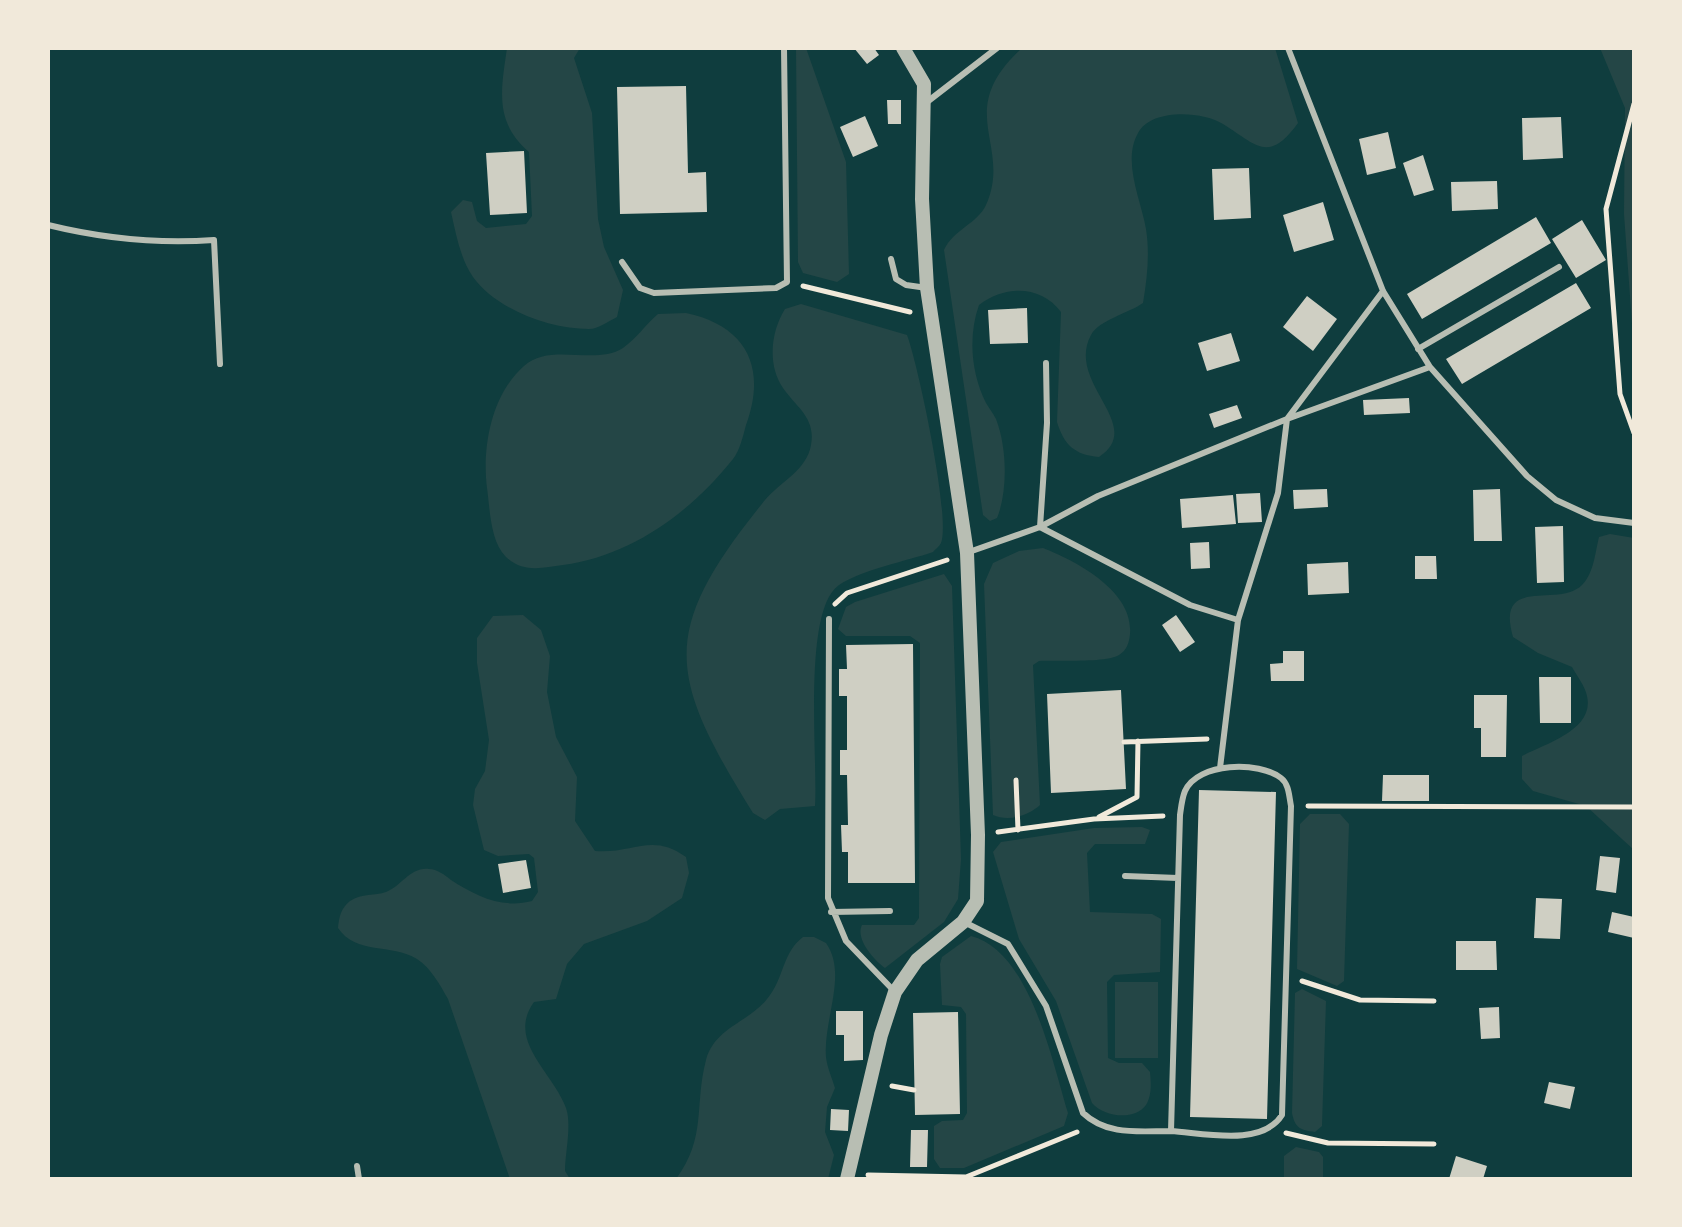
<svg xmlns="http://www.w3.org/2000/svg" width="1682" height="1227" viewBox="0 0 1682 1227" font-family="'Libre Baskerville',serif">
<rect width="100%" height="100%" fill="#0f3d3e"/>
<path fill="#244646" d="M507,48H580L574,58L592,113L598,219L604,247L623,290L617,317C609,321 598,329 589,329C549,329 496,309 473,277C460,258 456,234 451,212L463,200L472,202L477,221L486,228L526,224L532,216L529,152C494,122 501,90 507,48Z
M796,48H806L846,162L849,274L837,282L803,273L798,262Z
M1022,48H1275L1298,123C1268,164 1257,145 1223,124C1203,111 1151,108 1138,133C1122,162 1141,199 1146,229C1150,254 1147,279 1143,303C1129,313 1099,320 1091,335C1065,383 1147,425 1099,457C1075,455 1064,445 1057,422L1061,312C1041,285 1005,285 979,305C968,336 971,373 986,403C989,408 993,413 996,419C1007,447 1008,491 997,518L990,521L983,515L944,250C953,230 978,223 986,205C1013,144 952,112 1022,48Z
M1600,48H1634V351L1624,214L1625,108Z
M801,304L907,335C918,364 951,518 941,543C939,547 935,549 933,552C907,561 861,570 839,585C802,610 818,760 815,806L780,809L765,820L753,813C666,673 659,631 765,500C780,482 807,470 811,445C816,418 797,408 783,388C767,365 771,331 785,309Z
M686,313C747,326 767,368 746,425C743,436 740,450 733,459C691,512 631,556 563,565C542,568 523,573 506,557C490,541 490,509 487,488C482,448 491,395 524,366C550,342 595,366 623,348C636,339 646,324 658,314Z
M1610,534L1634,538V850L1586,806L1533,791L1522,779V756C1545,744 1595,730 1587,696C1585,686 1577,676 1572,667L1538,653L1513,637C1495,574 1558,609 1582,585C1594,573 1595,553 1599,537Z
M1043,548C1076,561 1134,591 1130,634C1129,643 1127,650 1119,655C1106,663 1057,660 1039,661L1033,665L1040,805C1028,816 1008,822 993,815L984,584L993,563L1019,551Z
M944,574L952,586L961,859L958,899L944,922L885,968C874,960 855,939 862,925H914L919,918L920,643L910,636H846L838,629L846,607L855,602Z
M523,615L541,630L550,656L547,692L556,737L577,777L575,821L595,851C633,854 652,832 686,857L689,873L682,898L647,921L584,944L567,964L556,999L534,1002C506,1041 553,1072 566,1108C572,1125 565,1153 565,1171L570,1179H510L448,999C440,985 431,968 417,959C391,943 356,955 338,928C339,917 341,908 350,901C362,893 375,896 386,892C402,886 410,867 429,869C437,869 445,875 451,880C476,896 502,909 532,901L538,892L534,858L529,854L498,856L484,850L473,805L475,789L485,771L489,740L477,663V638L493,616Z
M1310,814H1340L1349,824L1344,981L1337,986L1297,969L1300,824Z
M1142,827L1150,830L1145,844H1095L1087,853L1090,912L1152,914L1161,919L1160,972L1114,975L1107,982L1108,1058L1119,1063H1142L1150,1072C1151,1083 1152,1095 1146,1105C1134,1121 1104,1117 1092,1103L1056,1001L1019,939L993,852L1001,842L1094,828Z
M971,936C1030,951 1052,1061 1068,1113L1064,1126L964,1168H940L934,1159V1126L942,1121L963,1120L967,1113L966,1014L961,1007L942,1005L940,964L942,957Z
M803,937H814L826,943C848,974 823,1020 826,1057C827,1067 832,1078 835,1088L827,1107L825,1132L834,1155L828,1179H676C707,1137 694,1106 706,1060C715,1026 752,1022 770,995C784,976 783,952 803,937Z
M1115,982H1158V1058H1115Z
M1302,989L1326,1001L1322,1126L1315,1132C1300,1130 1295,1128 1292,1113L1295,993Z
M1296,1147L1319,1152L1323,1157V1179H1284V1156Z"/>
<path fill="#cfcfc3" d="M854,48H874L879,55L867,64Z
M686,86L688,173L706,172L707,212L620,214L617,87Z
M887,100H901V124H888Z
M865,116L878,146L853,157L840,127Z
M1561,117L1563,158L1523,160L1522,118Z
M1388,132L1396,168L1367,175L1359,139Z
M524,151L527,213L490,215L486,153Z
M1423,155L1434,190L1414,196L1403,163Z
M1249,168L1251,218L1214,220L1212,169Z
M1497,181L1498,209L1452,211L1451,182Z
M1323,202L1334,240L1294,252L1283,215Z
M1536,217L1551,243L1422,319L1407,294Z
M1582,220L1606,260L1576,278L1552,239Z
M1576,283L1591,308L1462,384L1446,359Z
M1307,296L1337,319L1313,351L1283,327Z
M1027,308L1028,343L990,344L988,310Z
M1231,333L1240,361L1207,371L1198,343Z
M1409,398L1410,413L1364,415L1363,400Z
M1237,405L1242,418L1214,428L1209,414Z
M1327,489L1328,507L1294,509L1293,490Z
M1500,489L1502,541H1474L1473,490Z
M1260,493L1262,522L1238,523L1236,494Z
M1233,495L1236,524L1182,528L1180,499Z
M1563,526L1564,582L1537,583L1535,527Z
M1209,542L1210,568L1191,569L1190,543Z
M1415,556H1436L1437,579H1415Z
M1348,562L1349,593L1308,595L1307,564Z
M1176,615L1195,642L1180,652L1162,625Z
M913,644L915,883H848V852H842L841,825H848L847,775H840V750H847V696H839V669H847L846,645Z
M1283,651H1304V681H1271L1270,664L1283,663Z
M1539,677H1571V723H1540Z
M1121,690L1126,789L1051,793L1047,694Z
M1474,695H1507L1506,757H1481V728H1474Z
M1383,775H1429V801H1382Z
M1199,790L1276,792L1267,1119L1190,1117Z
M1600,856L1620,858L1616,893L1596,890Z
M526,860L531,888L503,893L498,864Z
M1536,898L1562,899L1560,939L1534,938Z
M1612,912L1634,917V938L1608,932Z
M1456,941H1496L1497,970H1456Z
M1499,1007L1500,1038L1481,1039L1479,1008Z
M836,1011H863V1060L844,1061V1035H836Z
M958,1012L960,1114L915,1115L913,1013Z
M1549,1082L1575,1087L1570,1109L1544,1103Z
M831,1109L849,1110L848,1131L830,1130Z
M911,1130H928L927,1167H910Z
M1456,1156L1487,1166L1483,1179H1449Z"/>
<g fill="none" stroke-linecap="round" stroke-linejoin="round">
<path stroke="#f1e9da" stroke-width="5" d="M1634,104L1606,209L1620,394L1634,433
M803,286L910,312
M835,604L847,593L947,560
M1124,742L1207,739
M1016,780L1018,830
M1308,806L1634,807
M1099,817L1137,797L1138,741
M998,832L1094,819L1163,816
M1302,981L1360,1000L1434,1001
M892,1086L914,1090
M1286,1133L1328,1143L1434,1144
M868,1175L966,1177L1077,1132"/>
<path stroke="#b8beb3" stroke-width="6" d="M1288,48L1383,291L1430,367L1527,476L1556,500L1595,518L1634,523
M927,102L997,48
M48,225C101,238 159,244 214,240L220,364
M891,259L896,279L906,285L927,288
M622,262L640,288L654,293L776,288L787,282L784,48
M1418,349L1559,267
M1040,527L1098,496L1287,419L1383,291
M1040,527L1190,605L1238,620
M969,552L1040,527L1047,423L1046,363
M829,619L828,898L846,941L895,992
M1220,768L1238,620L1278,493L1287,419L1430,367
M1125,876L1178,878
M831,912L890,911
M964,922L1008,944L1046,1006L1083,1113C1107,1136 1139,1131 1171,1131L1180,815C1181,808 1182,798 1185,791C1198,762 1259,761 1281,778C1289,784 1289,796 1291,806L1282,1115C1262,1147 1204,1133 1171,1131
M357,1166L359,1179"/>
<path stroke="#b8beb3" stroke-width="14" d="M847,1179L881,1035L895,992L917,960L963,922L977,901L978,835L967,553L927,288L922,199L924,84L903,48"/>
</g>
<rect width="1682" height="1227" fill="none" stroke="#f1e9da" stroke-width="100"/>
</svg>
